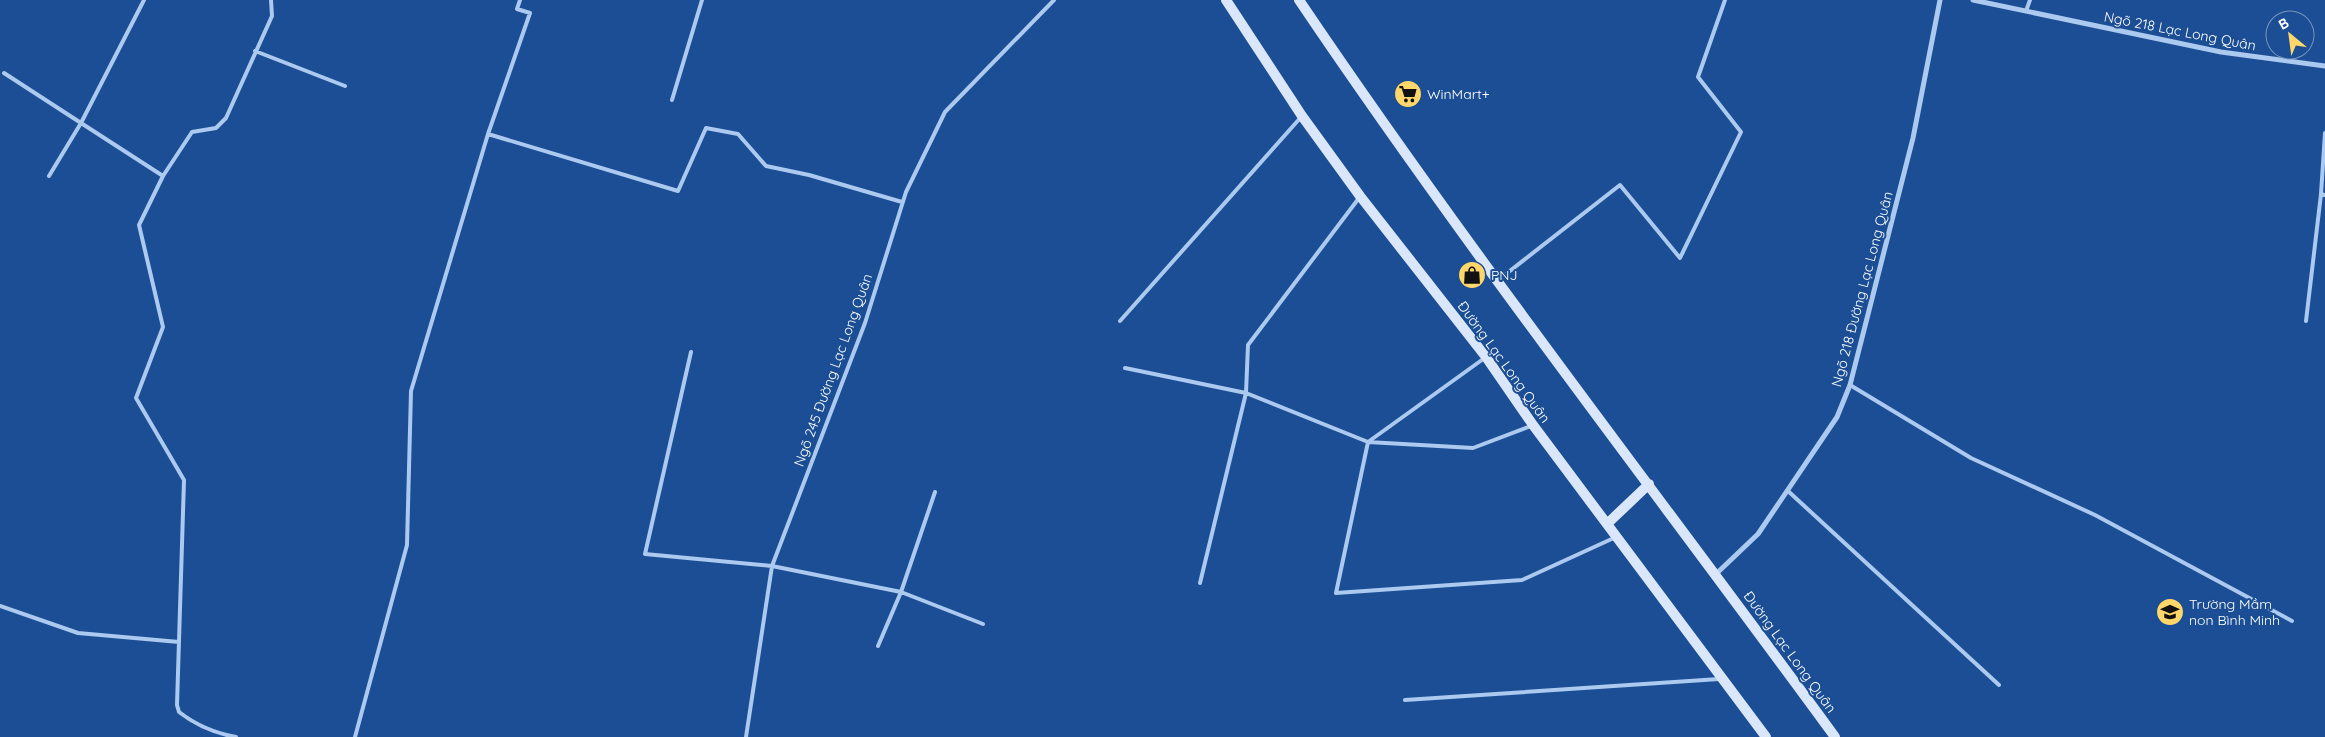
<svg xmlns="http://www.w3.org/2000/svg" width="2325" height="737" viewBox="0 0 2325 737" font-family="Quicksand,sans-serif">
<rect width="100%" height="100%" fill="#1b4e94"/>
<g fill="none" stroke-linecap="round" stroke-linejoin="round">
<path stroke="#acc9ef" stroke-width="4" d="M144,0L81,123L163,176
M2026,11L2030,0
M255,51L345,86
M4,73L81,123L49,176
M672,100L702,0
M2325,133L2321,194L2325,195
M488,134L678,191L706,128L738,134L766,166L809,175L902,202
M1497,281L1620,185L1680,258L1741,132L1698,77L1725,0
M1120,321L1302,116
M2306,321L2321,194
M691,352L645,554L772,566L901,592L983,624
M1486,357L1368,442L1336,593L1522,580L1616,537
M1125,368L1246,393L1368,442L1473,448L1531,426
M1850,385L1971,458L2095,515L2292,621
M1788,491L1999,685
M1200,583L1246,393L1248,345L1359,198
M0,606L78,633L179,642
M878,646L901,592L935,492
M1405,700L1719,679
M236,737C214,733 197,726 179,712L177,705L184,480L136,398L163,327L139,225L163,176L192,132L216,128L226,118L272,16L271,0
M355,737L407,545L411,391L488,134L530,13L517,9L520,0
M746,737L772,566L865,323L906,192L945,112L1054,0"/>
<path stroke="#acc9ef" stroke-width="5" d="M1973,0L2221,52L2325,66
M1716,574L1758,534L1837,417L1850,385L1913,138L1940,0"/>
<path stroke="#dae7fb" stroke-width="10" d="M1226,0L1302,116L1360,196L1486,357L1533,425L1766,737
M1299,0C1469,252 1656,492 1835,737
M1607,524L1649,484"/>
</g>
<defs>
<g id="supermarket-disc" transform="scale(1.4375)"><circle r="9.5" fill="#ffd66a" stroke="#1b4e94"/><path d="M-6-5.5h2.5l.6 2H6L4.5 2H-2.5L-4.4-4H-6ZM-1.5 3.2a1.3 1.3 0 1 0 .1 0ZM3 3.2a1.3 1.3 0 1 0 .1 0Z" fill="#111"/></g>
<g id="shop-disc" transform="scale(1.4375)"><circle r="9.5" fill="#ffd66a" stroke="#1b4e94"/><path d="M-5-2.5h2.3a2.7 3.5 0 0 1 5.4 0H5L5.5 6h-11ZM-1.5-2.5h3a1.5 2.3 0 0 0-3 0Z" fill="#111"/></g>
<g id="school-disc" transform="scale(1.4375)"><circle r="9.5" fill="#ffd66a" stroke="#1b4e94"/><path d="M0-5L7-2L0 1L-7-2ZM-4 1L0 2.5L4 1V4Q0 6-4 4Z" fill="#111"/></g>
</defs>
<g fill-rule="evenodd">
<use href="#supermarket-disc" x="1408" y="94"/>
<use href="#shop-disc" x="1472" y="275"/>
<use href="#school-disc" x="2170" y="612"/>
</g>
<g text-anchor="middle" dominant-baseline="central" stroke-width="4" stroke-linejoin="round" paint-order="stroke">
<g font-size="14" fill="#fff" stroke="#1b4e94">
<text transform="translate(2180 31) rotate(11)">Ngõ 218 Lạc Long Quân</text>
<text transform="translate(1862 289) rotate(-75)">Ngõ 218 Đường Lạc Long Quân</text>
<text transform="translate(1504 362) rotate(54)">Đường Lạc Long Quân</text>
<text transform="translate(833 370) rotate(-70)">Ngõ 245 Đường Lạc Long Quân</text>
<text transform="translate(1790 652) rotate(54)">Đường Lạc Long Quân</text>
</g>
<g font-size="14" fill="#fff" stroke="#1b4e94" text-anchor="start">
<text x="1427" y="94">WinMart+</text>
<text x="1491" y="275">PNJ</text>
<text x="2189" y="604">Trường Mầm<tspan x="2189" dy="16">non Bình Minh</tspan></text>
</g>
</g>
<g transform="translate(2290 35) rotate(331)"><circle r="24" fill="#1b4e94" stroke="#7695bf"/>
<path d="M0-4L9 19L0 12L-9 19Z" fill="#ffd66a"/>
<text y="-8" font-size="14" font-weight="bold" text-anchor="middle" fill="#ffffff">B</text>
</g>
</svg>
